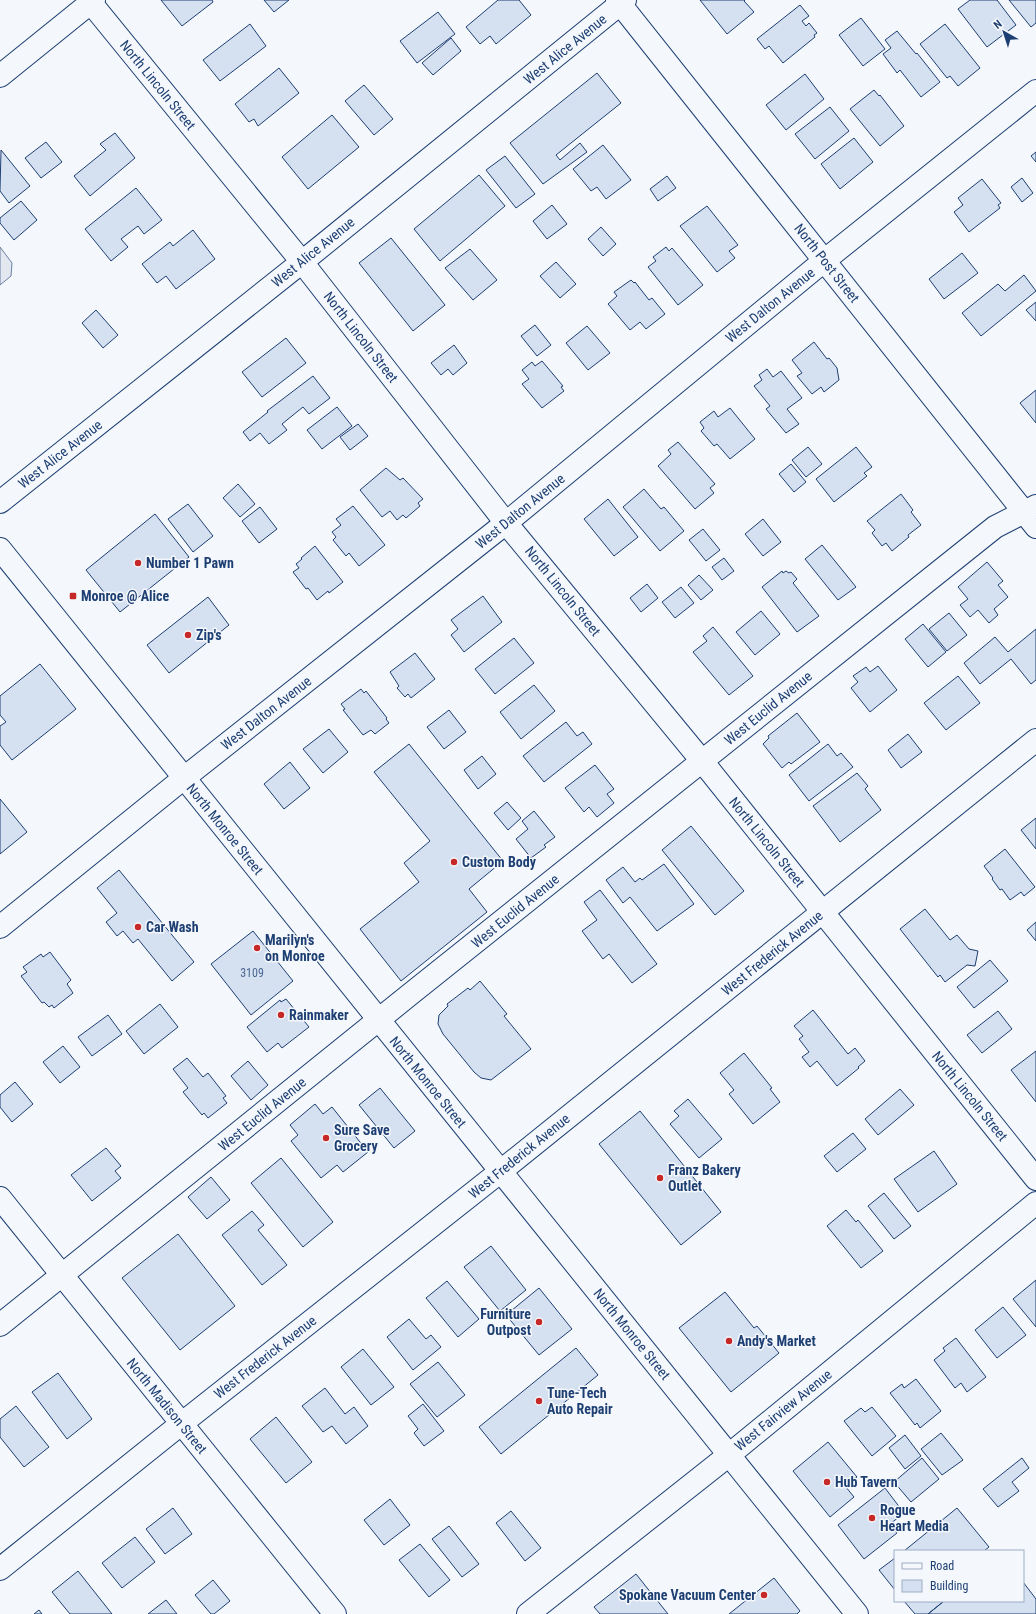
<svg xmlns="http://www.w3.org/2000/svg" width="1036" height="1614" viewBox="0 0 1036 1614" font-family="'Roboto Condensed',sans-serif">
<rect width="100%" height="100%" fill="#f4f7fb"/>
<path fill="#e3e8f0" stroke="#687fa3" d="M0,247L12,263L11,276L0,285Z"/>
<path fill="#d5e0f0" stroke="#1d3f73" d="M161,0H212L213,2L182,26Z
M264,0H289L274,12Z
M498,0H519L531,15L496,44L490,36L480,44L466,27Z
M700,0H745L744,1L754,12L727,34Z
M970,0H997L1016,25L987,47L958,9Z
M1009,0H1036V23L1031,27Z
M800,5L809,16L802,21L806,26L809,23L817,33L814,35L815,37L783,63L769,46L765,49L757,39Z
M438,12L455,34L417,63L400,41Z
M861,18L885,49L863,66L839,35Z
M250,24L266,46L220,81L203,60Z
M945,24L980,68L958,86L950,76L947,78L920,44Z
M897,31L916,54L917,53L940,82L921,97L900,70L897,73L883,54L891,48L885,40Z
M451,38L461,51L433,75L422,63Z
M279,68L299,93L258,126L254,119L249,122L235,104Z
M597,73L621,103L556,155L560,160L580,143L587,152L543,184L510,143Z
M805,74L824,99L786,130L766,105Z
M364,85L393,119L374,135L345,101Z
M874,90L879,96L880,95L904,126L880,146L850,109Z
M830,107L849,131L815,159L795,134Z
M332,115L359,147L308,189L282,157Z
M115,133L135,158L90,196L74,176L106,150L100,144Z
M854,138L873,162L840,189L821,164Z
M46,142L62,162L41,178L25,158Z
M603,145L631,180L606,199L597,187L591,191L573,169Z
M1,150L30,186L9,203L0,191Z
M1036,152V162L1031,156Z
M505,156L535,194L516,208L486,170Z
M479,175L505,206L440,261L414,229Z
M667,176L676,188L658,201L650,189Z
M1022,178L1033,193L1022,202L1011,187Z
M982,179L1001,203L998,205L1000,208L969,232L954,212L963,205L958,198Z
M136,188L162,220L144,234L138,226L121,239L128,247L111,261L85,229Z
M21,201L37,220L14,240L0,223V218Z
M552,205L567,224L547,239L533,221Z
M707,206L738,245L729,251L735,258L717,272L680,226Z
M601,227L616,244L603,256L588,239Z
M193,230L215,259L176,289L166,276L157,283L142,264L170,242L173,246Z
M391,238L445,305L413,331L359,263Z
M666,247L669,251L672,248L703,285L678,305L648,267L656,261L653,257Z
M470,249L497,280L473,300L445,268Z
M962,253L978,273L944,299L929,279Z
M556,262L576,284L560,298L540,276Z
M1024,275L1036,291L981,336L962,313L998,284L1005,291Z
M631,280L634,283L635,282L649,300L652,298L665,314L646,329L640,322L630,330L608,304L617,296L614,292Z
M1036,302V321L1026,310Z
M96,310L118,335L103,348L82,323Z
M535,325L551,345L537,356L521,336Z
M587,326L610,353L588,370L566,343Z
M286,338L306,363L262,397L242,372Z
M814,342L827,359L829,358L837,368L839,380L824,392L821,387L812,394L797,376L802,373L792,360Z
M454,345L467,363L453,375L448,369L441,375L431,363Z
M542,361L563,386L561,387L564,391L542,408L522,384L529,379L522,370L532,362L535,366Z
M767,369L773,377L781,371L802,398L787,409L799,424L786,433L766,409L770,406L754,386L762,380L759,375Z
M313,376L330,398L309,414L303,407L282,424L287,430L269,444L260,433L250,441L243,432L268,412L267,411Z
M1036,390V423L1020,403Z
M337,407L352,426L322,449L307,430Z
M730,408L755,439L730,459L717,444L714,446L701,431L704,428L700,422L714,411L718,417Z
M358,424L368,436L350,450L340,437Z
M678,442L715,484L710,488L714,493L695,509L658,466L671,454L668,450Z
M808,447L822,464L806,477L792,460Z
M856,447L872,467L864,473L867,476L834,502L816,479Z
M791,464L806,482L794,492L779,474Z
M386,468L400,480L403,478L423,499L418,503L420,506L406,518L403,515L397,520L390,511L382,517L360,490Z
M238,484L255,504L240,517L223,498Z
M644,489L661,509L664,507L684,531L660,551L623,507Z
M901,494L913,510L911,512L921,525L908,535L909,537L892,551L886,543L882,546L872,533L875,530L867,521Z
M608,499L638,537L614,556L584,519Z
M188,504L213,536L193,552L168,519Z
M353,506L385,545L359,566L349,553L346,556L333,540L336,537L332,532L341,525L336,519Z
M260,507L277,529L259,543L242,521Z
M155,514L189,557L120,612L86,570Z
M763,519L781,542L763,556L745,534Z
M703,529L720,550L706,561L689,540Z
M822,545L856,587L838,600L805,559Z
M315,546L343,582L329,593L328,591L317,600L308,588L306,589L293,572L299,568L296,564L302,559L301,558Z
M724,558L734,571L722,580L712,567Z
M987,562L1003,581L998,585L1008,597L994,609L998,615L989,623L978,610L970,617L960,605L968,599L958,587Z
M782,571L783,573L786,571L789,573L791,572L797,579L793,583L819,616L797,632L762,587Z
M699,575L713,590L701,600L688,585Z
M647,584L658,598L641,612L630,598Z
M681,587L694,603L675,618L662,602Z
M483,596L502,622L464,652L451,635L458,629L451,620Z
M208,597L229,625L169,673L147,645Z
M761,611L780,634L755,655L736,632Z
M949,613L967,635L947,651L929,629Z
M923,624L946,652L928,667L905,639Z
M713,627L753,676L729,695L693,652L707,641L703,636Z
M1036,629V680L1031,684L1011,659L980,684L964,663L995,637L1008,652Z
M514,638L534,663L495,694L475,669Z
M415,653L435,679L411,698L408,694L405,697L397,688L399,686L390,672Z
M40,664L76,709L12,760L0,745V726L6,722L0,715V696Z
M878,666L897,690L870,712L851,688L858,682L853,676L866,667L870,672Z
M958,676L980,703L946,730L924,703Z
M534,685L555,711L521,739L500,712Z
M361,689L364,693L366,691L387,718L386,719L389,723L375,734L371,730L363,735L343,710L345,709L341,704Z
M449,710L466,732L444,749L427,727Z
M797,713L820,742L791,764L789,762L782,768L763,744L769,738L768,736Z
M566,722L577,736L583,732L592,744L544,782L523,756Z
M329,729L348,752L323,773L303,749Z
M908,734L922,752L901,768L888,750Z
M409,744L503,861L469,889L487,912L401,981L360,929L419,882L404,863L430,841L374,772Z
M828,744L837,756L841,753L853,767L809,801L789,775Z
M482,756L496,774L478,789L464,770Z
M290,762L310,788L284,809L264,784Z
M595,765L614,789L607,794L614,803L597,817L589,807L584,812L565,788Z
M857,773L868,786L865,789L881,810L840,842L813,806Z
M0,799L27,832L0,854Z
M507,802L521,818L508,830L494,813Z
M534,811L555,837L544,845L546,847L531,858L516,839L528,829L522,821Z
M1036,818V849L1021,830Z
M691,826L744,891L715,915L662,850Z
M1005,849L1035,887L1024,896L1021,892L1010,900L1002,889L1000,890L992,879L993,878L984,866Z
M664,864L694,904L657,931L630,897L623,903L606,880L623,867L635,882L640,878L642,880Z
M119,870L194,962L172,981L138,939L133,943L123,931L117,936L106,922L117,913L97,888Z
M600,890L657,964L632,983L609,954L603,959L582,931L597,920L584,902Z
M925,909L950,940L957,935L969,949L978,951L975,966L967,965L945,982L940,975L938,977L900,929Z
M1036,922V941L1027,930Z
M253,931L293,981L251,1015L211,964Z
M50,952L71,980L67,984L73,993L54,1008L52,1005L49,1007L44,1002L42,1003L21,976L27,972L23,967L41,954L43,957Z
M990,960L1008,981L974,1008L957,987Z
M480,981L507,1014L504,1016L531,1049L491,1080L481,1078L474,1072L443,1034L438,1024L439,1015L448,1006L447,1004L468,988L470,990Z
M286,999L309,1027L282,1048L278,1043L267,1052L247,1027L280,1000L281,1002Z
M160,1004L178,1027L144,1054L126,1031Z
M813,1010L848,1054L855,1048L865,1061L858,1067L859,1068L837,1086L817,1061L810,1067L802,1057L809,1052L799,1039L803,1036L794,1026Z
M998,1011L1012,1029L982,1053L967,1035Z
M108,1015L122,1034L92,1056L78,1037Z
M63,1046L80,1067L60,1083L43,1062Z
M1036,1051V1102L1011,1070Z
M744,1053L772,1088L770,1089L780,1102L753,1124L729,1094L734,1090L720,1073Z
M187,1058L203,1077L208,1073L226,1096L223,1098L227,1103L208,1118L204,1113L202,1115L183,1092L188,1088L173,1069Z
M248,1061L268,1085L251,1100L231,1076Z
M15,1082L33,1104L12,1122L0,1107V1095Z
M380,1088L415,1131L394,1148L359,1105Z
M900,1089L914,1105L878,1135L865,1119Z
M688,1099L722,1139L699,1158L670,1124L679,1116L674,1111Z
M315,1104L323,1114L332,1107L368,1152L343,1172L337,1165L321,1178L291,1141L298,1135L290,1125Z
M640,1111L721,1212L681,1245L599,1144Z
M853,1133L866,1149L837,1172L824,1156Z
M106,1148L121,1166L115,1171L121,1178L92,1201L71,1175Z
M934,1151L957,1184L918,1212L894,1179Z
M281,1158L333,1222L303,1247L251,1183Z
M211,1177L230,1200L207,1219L188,1197Z
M884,1193L911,1226L894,1239L868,1206Z
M846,1210L856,1222L858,1220L883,1251L861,1268L827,1226Z
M252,1211L264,1225L258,1230L287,1265L262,1285L222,1235Z
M178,1234L235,1306L180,1350L122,1278Z
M491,1246L526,1290L500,1311L464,1267Z
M1036,1280V1327L1013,1299Z
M447,1281L479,1319L458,1337L426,1298Z
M539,1288L572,1329L539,1355L506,1315Z
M725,1292L754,1328L757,1326L779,1353L731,1392L679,1328Z
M1003,1307L1026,1335L997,1358L975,1330Z
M409,1319L426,1339L431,1335L441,1347L413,1370L387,1337Z
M956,1338L986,1377L967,1392L961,1383L955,1388L934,1360L945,1351L943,1348Z
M576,1348L598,1375L501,1454L479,1427Z
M363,1349L394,1387L371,1405L341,1367Z
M438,1362L465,1395L437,1417L410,1384Z
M58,1373L92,1419L67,1439L32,1392Z
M916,1379L941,1411L920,1428L917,1423L915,1425L890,1393L902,1384L904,1388Z
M325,1388L345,1414L354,1407L368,1426L346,1444L332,1426L323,1432L302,1406Z
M423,1404L444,1431L424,1446L414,1433L418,1429L408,1416Z
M16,1406L49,1447L24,1467L0,1437V1419Z
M872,1407L896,1436L872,1456L844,1421L861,1408L865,1412Z
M276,1417L312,1462L286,1483L250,1439Z
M941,1433L963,1460L942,1475L921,1449Z
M905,1435L921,1456L905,1469L889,1448Z
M828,1442L857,1477L845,1486L854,1497L830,1517L793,1471Z
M922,1458L939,1479L911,1502L894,1482Z
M1022,1458L1029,1468L1012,1482L1019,1491L998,1507L983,1489Z
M885,1488L904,1513L890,1524L897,1533L864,1559L838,1525Z
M390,1499L410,1525L384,1545L364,1520Z
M173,1508L192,1534L165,1554L146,1529Z
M957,1508L989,1547L984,1551H904Z
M511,1511L541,1548L525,1561L496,1523Z
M449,1526L479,1564L462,1577L432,1539Z
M135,1537L155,1562L122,1588L102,1563Z
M420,1544L450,1580L429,1597L399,1560Z
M895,1558V1590L879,1570Z
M78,1571L112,1614H70L52,1592Z
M636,1574L668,1614H600L594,1607Z
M774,1578L800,1611L797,1614H729Z
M213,1580L230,1601L214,1614H211L195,1595Z
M1023,1582L1036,1599V1614H928L944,1601H1023Z
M166,1600L177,1614H148Z
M904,1601H944L928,1614H915Z
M39,1610L42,1614H34Z"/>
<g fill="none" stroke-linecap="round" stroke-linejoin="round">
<g stroke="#1d3f73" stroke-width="24">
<path id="minor" d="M617,0L1036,527
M91,3L302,262L506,523L702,761L1036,1179
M0,76L94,0
M0,502L302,262L625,0
M0,927L184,778L506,523L825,260L1036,91
M0,1198L335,1614
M0,1325L408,996L995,527L1036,506
M0,1569L181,1424L501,1171L1036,740
M528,1614L729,1455L1036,1203"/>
</g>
<g stroke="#1d3f73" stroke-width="24">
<path id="major" d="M0,549L857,1614"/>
</g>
<use href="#minor" stroke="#f4f7fb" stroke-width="22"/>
<use href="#major" stroke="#f4f7fb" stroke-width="22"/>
</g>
<g fill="#c62828" stroke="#f4f7fb" stroke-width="1.5">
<circle cx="138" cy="563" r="4"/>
<rect x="69" y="592" width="8" height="8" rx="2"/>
<circle cx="188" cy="635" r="4"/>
<circle cx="454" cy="862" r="4"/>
<circle cx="138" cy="927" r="4"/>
<circle cx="257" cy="948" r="4"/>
<circle cx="281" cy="1015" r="4"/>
<circle cx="326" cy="1138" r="4"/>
<circle cx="660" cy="1178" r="4"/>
<circle cx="539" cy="1322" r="4"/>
<circle cx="729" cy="1341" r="4"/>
<circle cx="539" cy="1401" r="4"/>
<circle cx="827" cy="1482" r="4"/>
<circle cx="872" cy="1518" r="4"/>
<circle cx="764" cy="1595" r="4"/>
</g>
<g text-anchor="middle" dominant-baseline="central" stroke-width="3" stroke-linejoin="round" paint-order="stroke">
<g font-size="12" fill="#4b6792">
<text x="252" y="973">3109</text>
</g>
<g font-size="14" fill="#1d3f73" stroke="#f4f7fb">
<text transform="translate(565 49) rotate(-39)">West Alice Avenue</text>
<text transform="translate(158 85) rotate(51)">North Lincoln Street</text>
<text transform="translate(313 252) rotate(-39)">West Alice Avenue</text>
<text transform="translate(827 263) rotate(52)">North Post Street</text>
<text transform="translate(770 305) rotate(-39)">West Dalton Avenue</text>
<text transform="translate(361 337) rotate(52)">North Lincoln Street</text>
<text transform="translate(60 454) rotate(-38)">West Alice Avenue</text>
<text transform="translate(520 511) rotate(-39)">West Dalton Avenue</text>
<text transform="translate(563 591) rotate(51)">North Lincoln Street</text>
<text transform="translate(768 708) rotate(-39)">West Euclid Avenue</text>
<text transform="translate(266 713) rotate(-38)">West Dalton Avenue</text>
<text transform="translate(225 829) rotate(51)">North Monroe Street</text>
<text transform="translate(767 842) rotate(51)">North Lincoln Street</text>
<text transform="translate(515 911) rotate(-39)">West Euclid Avenue</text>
<text transform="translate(772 953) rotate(-39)">West Frederick Avenue</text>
<text transform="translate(428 1082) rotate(51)">North Monroe Street</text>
<text transform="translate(970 1096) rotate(51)">North Lincoln Street</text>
<text transform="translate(262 1114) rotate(-39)">West Euclid Avenue</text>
<text transform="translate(519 1156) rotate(-39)">West Frederick Avenue</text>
<text transform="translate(632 1334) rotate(51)">North Monroe Street</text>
<text transform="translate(265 1357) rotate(-38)">West Frederick Avenue</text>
<text transform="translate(167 1406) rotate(51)">North Madison Street</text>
<text transform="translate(783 1410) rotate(-39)">West Fairview Avenue</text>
</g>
<g font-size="14" font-weight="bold" fill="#1d3f73" stroke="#f4f7fb" text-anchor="start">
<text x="146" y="563">Number 1 Pawn</text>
<text x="81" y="596">Monroe @ Alice</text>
<text x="196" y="635">Zip's</text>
<text x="462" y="862">Custom Body</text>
<text x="146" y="927">Car Wash</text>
<text x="265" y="940">Marilyn's<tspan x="265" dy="16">on Monroe</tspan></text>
<text x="289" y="1015">Rainmaker</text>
<text x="334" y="1130">Sure Save<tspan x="334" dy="16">Grocery</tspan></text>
<text x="668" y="1170">Franz Bakery<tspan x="668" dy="16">Outlet</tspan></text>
<text x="531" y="1314" text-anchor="end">Furniture<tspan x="531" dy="16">Outpost</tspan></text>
<text x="737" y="1341">Andy's Market</text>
<text x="547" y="1393">Tune-Tech<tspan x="547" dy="16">Auto Repair</tspan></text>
<text x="835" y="1482">Hub Tavern</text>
<text x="880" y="1510">Rogue<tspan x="880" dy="16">Heart Media</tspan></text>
<text x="756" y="1595" text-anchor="end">Spokane Vacuum Center</text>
</g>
</g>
<rect x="894" y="1550" width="130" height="52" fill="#f4f7fb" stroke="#9eadc5"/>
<rect x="902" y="1563" width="20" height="6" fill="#f4f7fb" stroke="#9eadc5"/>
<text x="930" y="1570" font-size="12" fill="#1d3f73">Road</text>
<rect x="902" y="1580" width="20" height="12" fill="#d5e0f0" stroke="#9eadc5"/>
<text x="930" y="1590" font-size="12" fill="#1d3f73">Building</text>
<g transform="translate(1004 32) rotate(321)" stroke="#f4f7fb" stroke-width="3" paint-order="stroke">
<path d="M0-3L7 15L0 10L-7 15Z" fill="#1d3f73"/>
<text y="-6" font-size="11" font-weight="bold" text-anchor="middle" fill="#1d3f73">N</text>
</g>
</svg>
